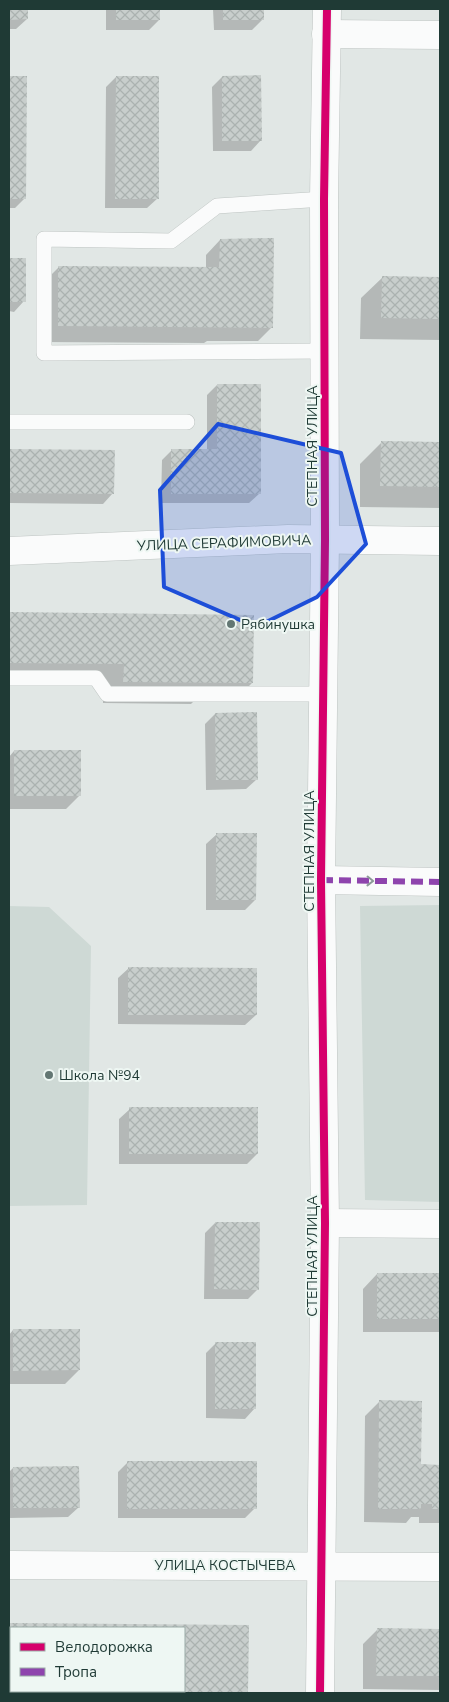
<svg xmlns="http://www.w3.org/2000/svg" width="449" height="1702" viewBox="0 0 449 1702" font-family="'Nunito Sans',sans-serif">
<defs>
<pattern id="building-cross-hatch" width="8" height="8" patternUnits="userSpaceOnUse" patternTransform="scale(1.25)"><rect width="8" height="8" fill="#c8cecc"/><path d="M0 0l8 8M0 8l8-8" fill="none" stroke="#abb2b0"/></pattern>
</defs>
<rect width="100%" height="100%" fill="#e1e7e5"/>
<path fill="#ced9d5" d="M440,905V1202L365,1200L360,906Z
M9,906L49,907L91,946L87,1205L9,1206Z"/>
<path fill="#0003" fill-rule="evenodd" d="M9,9H26L27,19L16,29H9Z
M106,9H159V20L149,30H106Z
M213,9H262L263,19L252,30H214Z
M9,77H25V198L15,208H9Z
M116,77L158,198L147,208H105L106,87Z
M222,77L261,140L251,151H213L212,87Z
M220,240L272,327L258,341H207L204,343L41,342L42,284L59,267L206,268V255Z
M9,259H24V301L14,312L9,311Z
M383,277L440,278V340L360,339L361,298Z
M217,385L260,493L249,503H161L162,460L172,450H207V395Z
M381,443H440V508L360,507V464Z
M9,450L114,451L113,493L103,504L9,503Z
M9,614L253,616L252,683L247,688H207L191,704L103,703V685L9,684Z
M215,714L257,779L246,789L206,790L205,724Z
M14,751L80,795L66,809H9V757Z
M217,834L255,900L245,910H206V844Z
M129,968L256,1015L245,1025L118,1024V978Z
M130,1109L257,1154L247,1164H119V1119Z
M215,1223L258,1289L248,1299H204L205,1233Z
M377,1274H440V1332H363V1289Z
M13,1330L79,1370L65,1384H9V1335Z
M216,1343L255,1408L245,1419L206,1418V1353Z
M379,1402L420,1466H440V1523H419V1517H411L406,1523L364,1522L365,1416Z
M128,1462L255,1508L245,1518H118V1472Z
M13,1468L79,1507L68,1517L9,1518V1472Z
M9,1624L248,1626L247,1693H9ZM11,1628H184V1691H11Z
M377,1630H440V1690L363,1689V1644Z"/>
<path fill="url(#building-cross-hatch)" d="M9,9H28V19L9,20Z
M116,9H160V20H116Z
M223,9H264V20H223Z
M261,75L262,141H222V76Z
M9,76H27L26,199H9Z
M116,76H159V199H115Z
M274,238L273,328L58,326V266L219,267L220,239Z
M9,258H26V302H9Z
M382,276L440,277V319L381,318Z
M217,384H261V494H171V449H217Z
M381,441L440,442V487L380,486Z
M9,449L115,450L114,494L9,493Z
M9,612L254,615L253,683L123,682L124,664L9,663Z
M257,712L258,780H216L215,713Z
M14,750H81V796H14Z
M216,833H257L256,900H216Z
M128,967L257,968V1015H128Z
M129,1107H258V1154H129Z
M215,1222H260L259,1290L214,1289Z
M377,1273H440V1319H377Z
M13,1329H80V1370L13,1371Z
M215,1342H256V1409H215Z
M379,1400L422,1401L421,1464L440,1465V1509H432V1504H421V1509H378Z
M127,1461H257V1509H127Z
M79,1466L80,1508H13V1467Z
M9,1623L249,1625L248,1693H175V1691H184V1628H11V1688H9Z
M377,1628L440,1629V1676H376Z"/>
<g fill="none" stroke-linecap="round" stroke-linejoin="round">
<g stroke="#bec4c2" stroke-width="16">
<path id="service" d="M324,199L217,206L171,241L44,239V353L324,351
M9,422H187
M9,678H96L107,694H323"/>
</g>
<g stroke="#bec4c2" stroke-width="29">
<path id="minor" d="M326,34L440,35
M9,551L288,539L440,541
M321,880L440,882
M325,1223L440,1224
M9,1565L440,1567"/>
</g>
<g stroke="#bec4c2" stroke-width="29">
<path id="tertiary" d="M320,1693L325,1223L321,880L325,540L324,199L327,9"/>
</g>
<use href="#service" stroke="#fafbfb" stroke-width="15"/>
<use href="#minor" stroke="#fafbfb" stroke-width="28"/>
<use href="#tertiary" stroke="#fafbfb" stroke-width="28"/>
<path stroke="#8e44ad" stroke-width="6" stroke-dasharray="12 6" stroke-linecap="butt" d="M321,880L440,882"/>
<g stroke="#eef7f3" stroke-width="11">
<path id="cycleway" d="M320,1693L325,1223L321,880L325,540L324,199L327,9"/>
</g>
<use href="#cycleway" stroke="#d6006c" stroke-width="8"/>
</g>
<defs><path id="oneway-chevron" d="M-2-3.5L2.5 0L-2 3.5" fill="none" stroke-width="1.6" stroke-linecap="round" stroke-linejoin="round" transform="scale(1.25)"/></defs>
<use stroke="#8c9a98" href="#oneway-chevron" transform="translate(370 881) rotate(1)"/>
<path fill="#1d4ed8" fill-opacity="0.2" stroke="#1d4ed8" stroke-width="4" stroke-linejoin="round" d="M218,424L341,453L366,544L317,597L256,627L164,587L160,490Z"/>
<g fill="#637773" stroke="#eef7f3" stroke-width="2">
<circle cx="231" cy="624" r="5"/>
<circle cx="49" cy="1075" r="5"/>
</g>
<g text-anchor="middle" dominant-baseline="central" stroke-width="4" stroke-linejoin="round" paint-order="stroke">
<g font-size="14" fill="#1f3a35" stroke="#eef7f3">
<text transform="translate(312 446) rotate(-90)">СТЕПНАЯ УЛИЦА</text>
<text transform="translate(224 543) rotate(-2)">УЛИЦА СЕРАФИМОВИЧА</text>
<text transform="translate(309 851) rotate(-90)">СТЕПНАЯ УЛИЦА</text>
<text transform="translate(312 1256) rotate(-90)">СТЕПНАЯ УЛИЦА</text>
<text x="225" y="1565">УЛИЦА КОСТЫЧЕВА</text>
</g>
<g font-size="14" fill="#1f3a35" stroke="#eef7f3" text-anchor="start">
<text x="241" y="624">Рябинушка</text>
<text x="59" y="1075">Школа №94</text>
</g>
</g>
<rect width="449" height="1702" fill="none" stroke="#1f3a35" stroke-width="20"/>
<rect x="10" y="1627" width="175" height="65" fill="#eef7f3" stroke="#9baba7"/>
<rect x="20" y="1643" width="25" height="8" fill="#d6006c" stroke="#9baba7"/>
<text x="55" y="1652" font-size="15" fill="#1f3a35">Велодорожка</text>
<rect x="20" y="1668" width="25" height="8" fill="#8e44ad" stroke="#9baba7"/>
<text x="55" y="1677" font-size="15" fill="#1f3a35">Тропа</text>
</svg>
